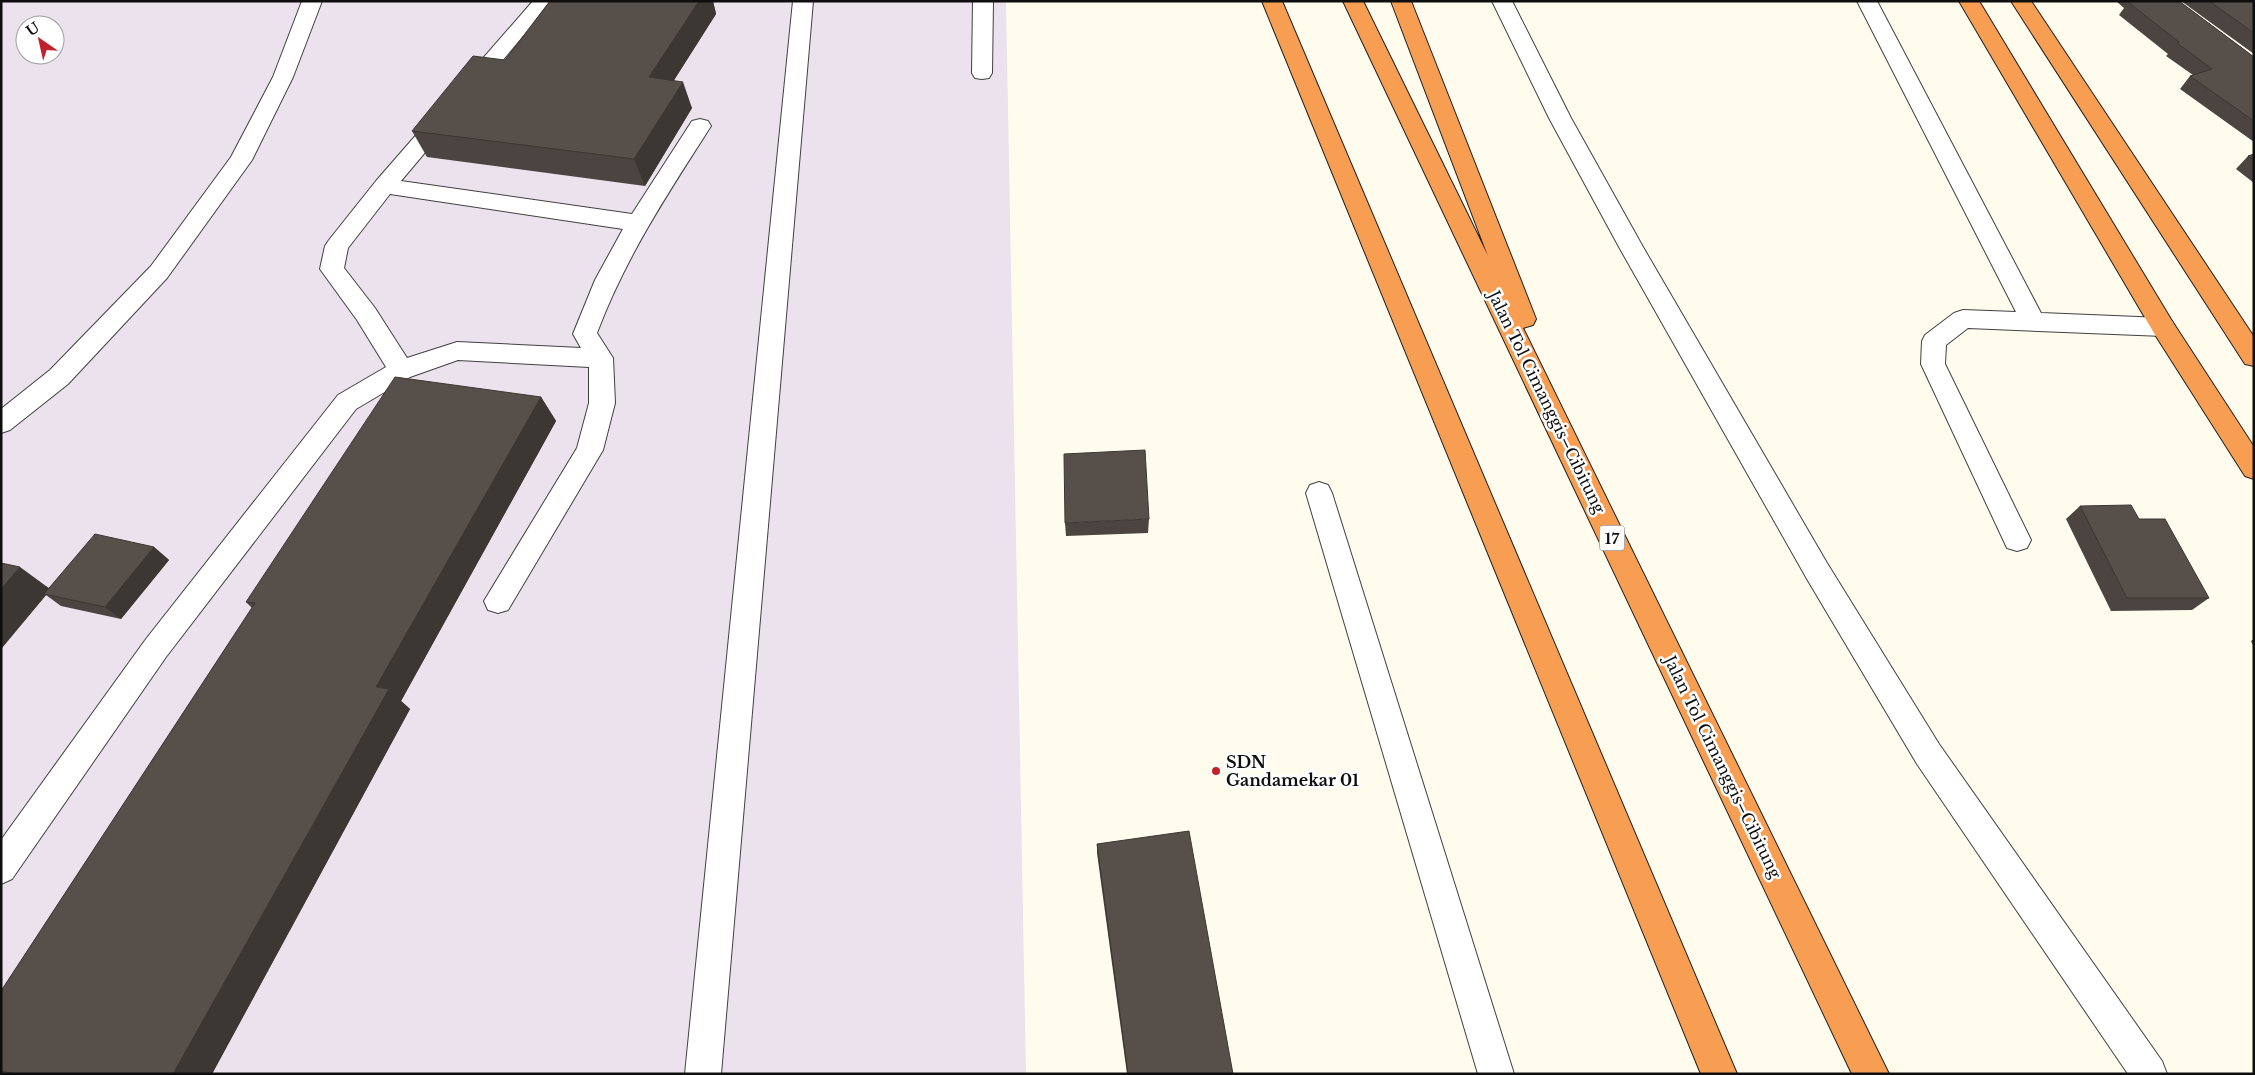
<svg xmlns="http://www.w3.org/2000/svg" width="2255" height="1075" viewBox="0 0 2255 1075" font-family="'Libre Baskerville',serif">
<rect width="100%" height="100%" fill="#fffcee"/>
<path fill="#ebe2ed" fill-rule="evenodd" d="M1,1H1006L1026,1074H1ZM25,25H55V55H25Z"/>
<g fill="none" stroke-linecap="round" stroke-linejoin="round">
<g stroke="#414141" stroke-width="2">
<path id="minor" d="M302,1H322L293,77L252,160L167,278L68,384L10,430L1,433V409L50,370L151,266L231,157L273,77Z
M533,1H557L544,11L401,181L632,214L692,121L700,119L708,121L711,126C668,193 625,258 597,333L613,358L615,403L603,450L508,610L498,613L488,610L484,601L577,448L589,403V367L458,360L410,377L356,409L166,657L12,879L1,884V840L146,639L338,395L386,367L357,320L320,269L325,246L329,240L376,181ZM390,194L623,229L595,280L573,334L581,348L457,342L407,358L375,308L344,268L348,248Z
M793,1H813L721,1074H685Z
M973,1H993L992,73L989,78L982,79L975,78L972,73Z
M1492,1H1512L1571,118L1643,247L1827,563L1939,744L2162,1061L2167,1074H2128L1917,764L1807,579L1619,247L1549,118Z
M1857,1H1877L2041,313L2163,318L2172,321L2175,327L2172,333L2163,336L1968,328L1946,345L1945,364L2031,540L2027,548L2017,551L2007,548L1921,364L1922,341L1925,335L1954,313L1963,310L2016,312Z
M1319,482L1328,485L1332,493L1514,1074H1478L1306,493L1310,485Z"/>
</g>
<g stroke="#1f1f1f" stroke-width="2">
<path id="highway" d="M1262,1H1282L1737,1074H1701Z
M1343,1H1363L1488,256L1391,1H1411L1536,319L1533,325L1523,328L1889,1074H1852Z
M1959,1H1979L2172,321L2254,447V479L2245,476L2154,333Z
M2011,1H2031L2254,337V366L2245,364Z"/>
</g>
<use href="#minor" fill="#fff" fill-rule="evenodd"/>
<use href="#highway" fill="#f89e53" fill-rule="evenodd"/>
</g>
<path fill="#4b4440" d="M550,1H713L716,14L674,80L692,108L645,186L427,157L412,131L505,60Z
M2116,1H2179L2254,57V142L2180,89L2190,76L2193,75L2166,56L2168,54L2119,15L2124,8Z
M2181,1H2254V54Z
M2254,154V183L2236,169L2248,156Z
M541,397L556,421L401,701L410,709L212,1074H1V991L252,608L246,602Z
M2080,506L2139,519L2209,598L2192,610L2111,611L2066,519Z
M1149,519L1148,533L1066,536L1065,523Z
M154,547L169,560L121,619L61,606L46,595L1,649V563L49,588Z
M2254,639V647L2251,641Z
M1097,844L1233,1074H1127L1097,853Z"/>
<path fill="#3d3734" d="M699,1H713L716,14L659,104L649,77Z
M683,82L692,108L645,186L634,159Z
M541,397L556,421L401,701L410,709L212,1074H173L376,687Z
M154,547L169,560L121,619L105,607Z
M20,567L50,589L44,594L46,595L1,649V589Z"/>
<path fill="#574f4a" stroke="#3d3734" d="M550,1H699L649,77L683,82L634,159L412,131L473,56L505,60Z
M2133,1H2179L2254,57V121L2190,76L2212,69L2177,43L2179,42L2128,2Z
M2209,1H2254V33Z
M2254,154V160L2248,156Z
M395,377L541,397L376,687L389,689L173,1074H16L1,1071V991L255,603L246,602Z
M1145,450L1149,519L1065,523L1064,454Z
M2131,505L2139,519H2165L2209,598H2127L2080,506Z
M95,534L154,547L105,607L44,594Z
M1,563L20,567L1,589Z
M1189,831L1233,1074H1128L1097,844Z"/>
<circle fill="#c22129" stroke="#fff" stroke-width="2" cx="1216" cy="771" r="5"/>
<g text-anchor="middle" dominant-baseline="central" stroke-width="5" stroke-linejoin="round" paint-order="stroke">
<rect fill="#fff" stroke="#565656" stroke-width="1" x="1599.5" y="525.5" width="25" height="25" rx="4"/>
<g font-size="15" font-weight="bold" fill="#0e0e0e">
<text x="1612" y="538">17</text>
</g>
<g font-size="16" fill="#0e0e0e" stroke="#fff">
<text transform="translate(1547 402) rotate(64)">Jalan Tol Cimanggis–Cibitung</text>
<text transform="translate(1723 767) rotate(64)">Jalan Tol Cimanggis–Cibitung</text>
</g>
<g font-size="16" font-weight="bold" fill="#0e0e0e" stroke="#fff" text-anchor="start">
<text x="1226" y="762">SDN<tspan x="1226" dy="18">Gandamekar 01</tspan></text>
</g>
</g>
<rect width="2255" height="1075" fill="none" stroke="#0e0e0e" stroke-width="5"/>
<g transform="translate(40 40) rotate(326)"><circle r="24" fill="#ffffff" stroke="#9f9f9f"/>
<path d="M0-4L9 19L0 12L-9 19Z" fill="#c22129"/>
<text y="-8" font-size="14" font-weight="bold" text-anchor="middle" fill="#0e0e0e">U</text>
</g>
</svg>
